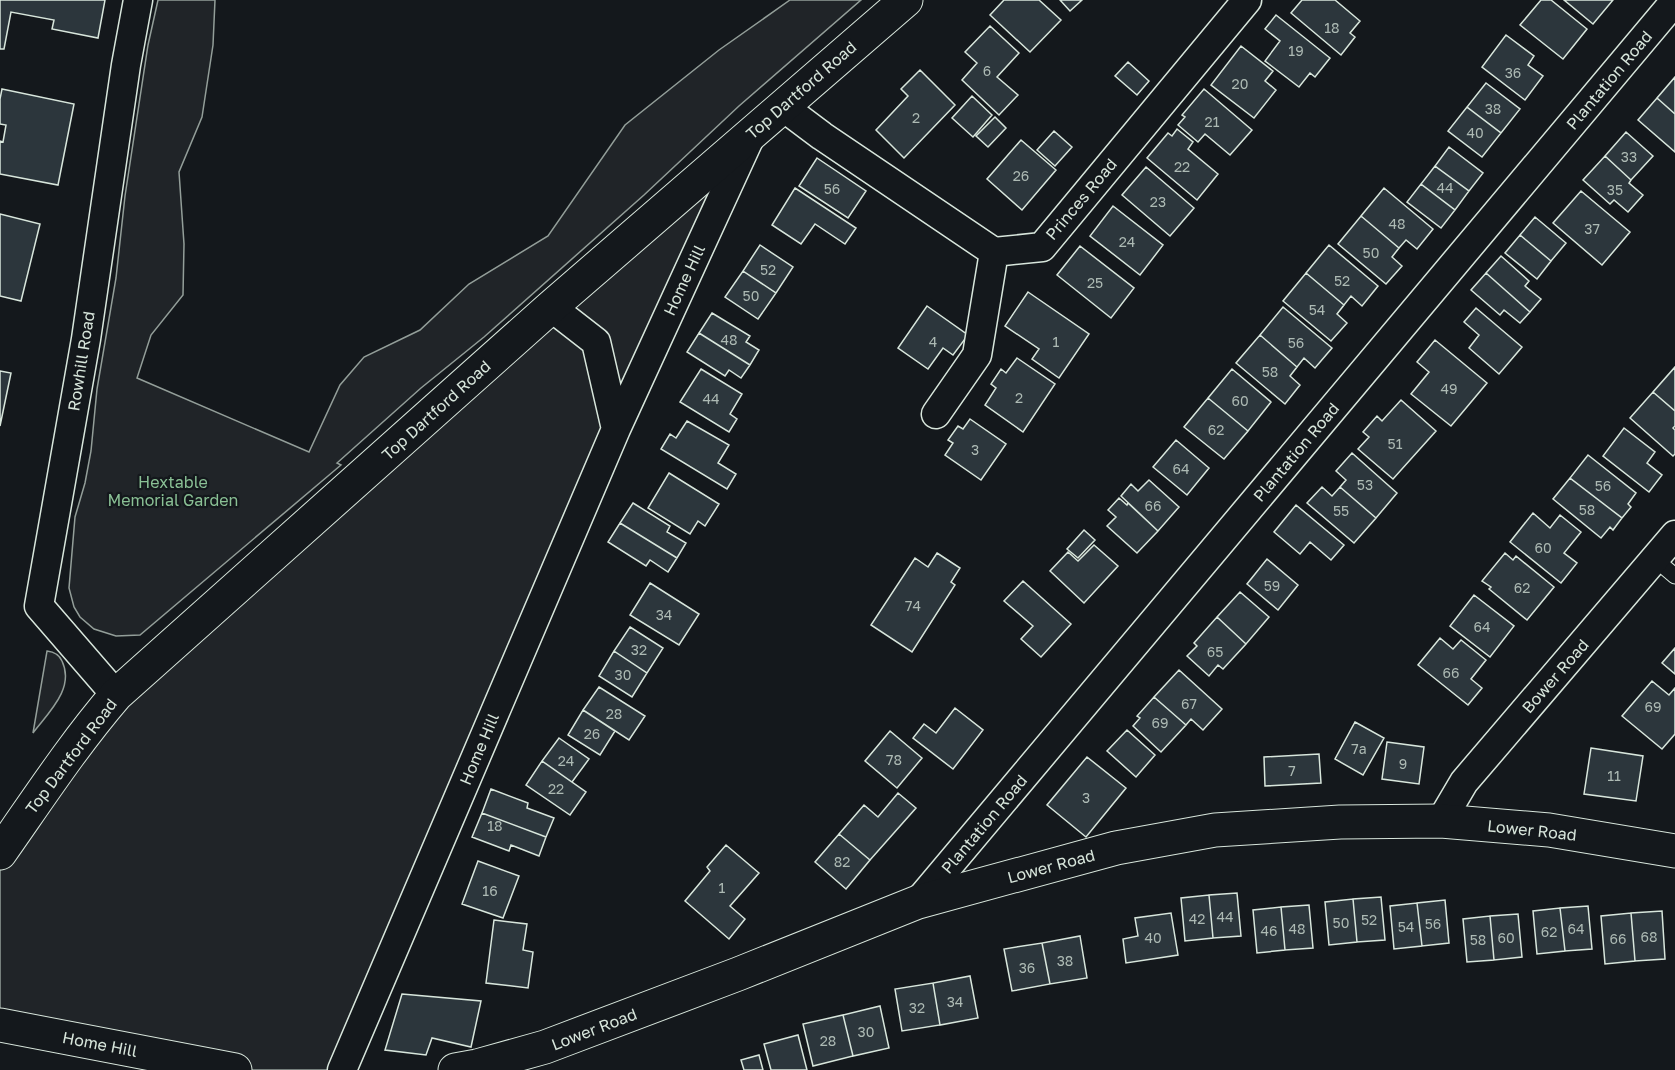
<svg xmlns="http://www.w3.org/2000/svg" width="1675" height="1070" viewBox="0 0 1675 1070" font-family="'Golos Text',sans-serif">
<rect width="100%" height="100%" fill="#14181c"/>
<path fill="#202428" stroke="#939e99" stroke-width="1.5" d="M158,0H215L213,45L202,117L179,172L184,244L183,295L151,335L137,378L309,452L340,385L364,357L420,330L469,284L548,236L625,125L719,50L790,0H861L739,106L644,195L484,337L421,388L337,463L341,465L140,635L116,636L94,629L80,617L74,607L69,588L75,517L85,483L91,451L97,389L116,278L125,196L148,45Z
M752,132L617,426L597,342L553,307Z
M551,309L595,343L616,429L340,1070H248L0,1025V858L87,729Z
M47,651C54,652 59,654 62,661C75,688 49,712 33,733Z"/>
<path fill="#2c363c" stroke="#d8e6dc" stroke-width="1.5" d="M0,0H105L98,38L52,29L54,20L11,12L4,49H0Z
M1004,0H1039L1061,20L1030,52L990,15Z
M1060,0H1082L1070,11Z
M1302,0H1335L1360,21L1350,33L1355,37L1341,55L1291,13Z
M1541,0H1551L1587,29L1563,59L1520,25Z
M1564,0H1613L1593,24Z
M1276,15L1330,58L1315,77L1310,73L1299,87L1265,61L1280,41L1265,29Z
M990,26L1019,53L997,77L1018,95L999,115L962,80L977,63L965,52Z
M1506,35L1534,56L1528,65L1543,76L1525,100L1482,67Z
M1241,46L1273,71L1265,81L1276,90L1254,118L1211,85Z
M1128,62L1149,81L1137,95L1115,76Z
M920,70L955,105L904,158L876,130L908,96L901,89Z
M1675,77V114L1657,98Z
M1486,83L1520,109L1501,133L1467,107Z
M2,89L74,104L58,185L0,174V141L3,142L6,125L0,124V99Z
M1204,89L1252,130L1230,155L1205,134L1198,142L1178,125L1185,117L1182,115Z
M972,96L992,115L973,137L952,118Z
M1657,98L1675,114V152L1638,120Z
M1467,107L1501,133L1482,157L1448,131Z
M995,117L1006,128L988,147L976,136Z
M1177,129L1193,142L1188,149L1218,174L1197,200L1147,158L1168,133L1172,136Z
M1054,131L1072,147L1055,166L1037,150Z
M1626,132L1653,156L1631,180L1605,156Z
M1021,140L1056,170L1022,210L987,179Z
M1449,147L1483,173L1469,191L1435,166Z
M1605,156L1631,180L1629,183L1643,195L1628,212L1614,200L1610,204L1583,180Z
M817,158L866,191L848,218L799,186Z
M1435,166L1469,191L1455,210L1421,184Z
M1146,167L1194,208L1170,236L1122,195Z
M1421,184L1455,210L1441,228L1407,202Z
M795,188L856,228L845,244L815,224L801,244L772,225Z
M1384,188L1433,229L1417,249L1406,240L1399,248L1361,216Z
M1581,191L1630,232L1602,265L1553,223Z
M1113,206L1163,245L1140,275L1090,236Z
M0,214L40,224L21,301L0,296Z
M1361,216L1399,248L1392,257L1402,266L1386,284L1338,244Z
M1535,217L1566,243L1551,261L1520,235Z
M1520,235L1551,261L1537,279L1505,253Z
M760,245L793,267L776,293L743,271Z
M1329,245L1378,286L1362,306L1351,296L1344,305L1306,273Z
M1080,246L1134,288L1111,318L1057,275Z
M1501,256L1529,281L1525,286L1541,299L1530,312L1486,273Z
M743,271L776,293L758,319L725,297Z
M1306,273L1344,305L1337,314L1347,323L1331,341L1283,301Z
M1486,273L1530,312L1520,323L1504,310L1500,315L1471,290Z
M1028,292L1089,334L1059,378L1032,359L1039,349L1005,326Z
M927,306L968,335L953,355L943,348L928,369L898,348Z
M1283,307L1332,348L1315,368L1304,358L1297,367L1260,335Z
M1476,308L1522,347L1499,374L1469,348L1479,335L1464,322Z
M712,313L750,336L746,342L759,350L750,365L699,333Z
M699,333L750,365L741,378L729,370L725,376L687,352Z
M1260,335L1297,367L1290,376L1300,385L1285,404L1236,363Z
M1435,340L1487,383L1451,426L1411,394L1429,372L1417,362Z
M1017,358L1055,384L1023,432L985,405L996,388L991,384L1001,369L1006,373Z
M1675,367V411L1653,392Z
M701,369L742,394L730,414L737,419L729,432L680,402Z
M1232,369L1271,402L1248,431L1208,398Z
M0,371L11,373L0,426Z
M1653,392L1675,411V426L1673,428L1675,430V454L1673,456L1630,418Z
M1208,398L1248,431L1224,459L1184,427Z
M1401,400L1436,431L1393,479L1358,449L1369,437L1363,432L1377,416L1382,421Z
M970,419L1006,444L981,480L945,455L953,443L948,440L958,426L963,429Z
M687,421L729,445L718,463L736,474L727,489L661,449L670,434L676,438Z
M1624,428L1655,452L1647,463L1662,475L1649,492L1603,456Z
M1176,440L1209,468L1187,495L1153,467Z
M1352,453L1397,493L1376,518L1340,487L1346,480L1336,471Z
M1588,455L1636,493L1628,504L1631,507L1622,518L1570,478Z
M669,473L719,504L705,526L698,521L690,534L648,508Z
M1570,478L1622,518L1613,530L1610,527L1601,538L1553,499Z
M1149,480L1179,507L1158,531L1121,496L1131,484L1138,491Z
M1322,487L1332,496L1340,487L1376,518L1354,543L1307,503Z
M1119,498L1127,505L1128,503L1158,531L1137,553L1107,526L1116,517L1108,510Z
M633,503L670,526L667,532L686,543L677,558L620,523Z
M1296,505L1344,545L1331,560L1310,542L1300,554L1274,532Z
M1533,513L1550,528L1560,515L1581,532L1564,553L1577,563L1561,583L1510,542Z
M620,523L677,558L668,572L650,560L646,566L608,542Z
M1084,530L1095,540L1078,558L1067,549Z
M1094,545L1118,566L1084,603L1050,571L1068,552L1078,561Z
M937,553L960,568L951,582L955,585L912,652L871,625L915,558L928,567Z
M1505,553L1513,560L1516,556L1554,587L1527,620L1489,589L1491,587L1482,581Z
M1267,559L1298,585L1278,610L1247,584Z
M1023,581L1071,624L1041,657L1021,639L1033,626L1004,601Z
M650,583L699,614L679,645L630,615Z
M1240,592L1269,617L1246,644L1217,617Z
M1474,595L1514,626L1490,657L1450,626Z
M1217,617L1246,644L1223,669L1218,665L1209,676L1187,656L1197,646L1194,643Z
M630,627L663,648L647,673L614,651Z
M1440,638L1453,649L1461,640L1486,660L1471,679L1482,688L1468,705L1418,665Z
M1675,648V674L1662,663Z
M614,651L647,673L632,697L599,676Z
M1179,670L1222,709L1203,730L1191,719L1186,725L1154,697Z
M1652,681L1669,695L1675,688V734L1662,749L1622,716Z
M599,687L645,716L629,740L583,710Z
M1154,697L1186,725L1161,752L1133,726L1140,718L1137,716Z
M955,708L983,730L953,769L913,738L924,724L936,733Z
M583,710L615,731L600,755L568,735Z
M1355,722L1384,738L1363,775L1335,759Z
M1127,730L1155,755L1136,777L1107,751Z
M890,731L922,758L897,788L865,761Z
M559,738L589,759L572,782L542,761Z
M1387,742L1424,747L1419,784L1382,779Z
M1591,748L1643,756L1636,801L1584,794Z
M1319,754L1321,783L1265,786L1264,757Z
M1087,757L1126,788L1086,837L1047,805Z
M542,761L586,792L570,815L526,785Z
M491,789L528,803L527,808L554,818L546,837L482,813Z
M898,793L916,808L870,860L839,834L864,805L878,817Z
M482,813L546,837L539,856L511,845L509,851L472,837Z
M839,834L870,860L846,889L815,862Z
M726,845L759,873L730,906L745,919L729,939L685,901L710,871L707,867Z
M478,861L519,876L503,918L462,904Z
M1237,893L1241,936L1213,938L1209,895Z
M1209,895L1213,938L1185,941L1181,898Z
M1381,897L1385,940L1357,942L1353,899Z
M1353,899L1357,942L1329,945L1325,902Z
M1445,900L1449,943L1422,946L1417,903Z
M1417,903L1422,946L1394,949L1390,906Z
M1309,905L1313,948L1285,950L1281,907Z
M1588,906L1592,949L1565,951L1560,908Z
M1281,907L1285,950L1257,953L1253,910Z
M1560,908L1565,951L1537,954L1533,911Z
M1662,911L1665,959L1635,961L1631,913Z
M1171,913L1178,955L1126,963L1123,939L1138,936L1135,918Z
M1631,913L1635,961L1605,964L1601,916Z
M1518,914L1522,957L1494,960L1490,916Z
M1490,916L1494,960L1467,962L1463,919Z
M494,920L527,924L523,950L533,952L528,988L486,983Z
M1080,936L1087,978L1050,984L1042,943Z
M1042,943L1050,984L1012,991L1004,949Z
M970,976L978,1018L940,1025L933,983Z
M933,983L940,1025L902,1031L895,989Z
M402,994L481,1001L471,1047L432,1038L426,1055L385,1050Z
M880,1006L889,1048L853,1056L843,1015Z
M843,1015L853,1056L813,1066L803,1024Z
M798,1035L807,1070H771L764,1044Z
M759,1055L763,1070H744L741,1060Z"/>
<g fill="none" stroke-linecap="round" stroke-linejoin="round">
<g stroke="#d8e6dc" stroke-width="17">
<path id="service" d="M1655,559L1675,576"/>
</g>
<g stroke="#d8e6dc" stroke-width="31">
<path id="minor" d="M782,106L822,136L994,252L1042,247L1247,0
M551,307L596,342L616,429
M936,414L977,355L994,252
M116,695L39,606L86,339L126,65L138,0
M1441,821L1464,782L1675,535
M918,902L1675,1
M342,1070L616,429L752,133"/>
</g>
<g stroke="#d8e6dc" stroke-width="35">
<path id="tertiary" d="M0,1025L235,1070
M455,1070L477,1066L545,1047L738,974L918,902L1116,848L1215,830L1340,822L1441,821L1549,830L1675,851"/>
</g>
<g stroke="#d8e6dc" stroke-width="35">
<path id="secondary" d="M0,853C38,799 73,745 116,695L551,307L906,0"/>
</g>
<use href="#service" stroke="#14181c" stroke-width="15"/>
<use href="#minor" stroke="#14181c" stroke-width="28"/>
<use href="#tertiary" stroke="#14181c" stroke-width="33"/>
<use href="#secondary" stroke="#14181c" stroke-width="33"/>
</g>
<g text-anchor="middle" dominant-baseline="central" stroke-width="4.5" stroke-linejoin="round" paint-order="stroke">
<g font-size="14" fill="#adbab4">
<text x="1332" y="27">18</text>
<text x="1296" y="50">19</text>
<text x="987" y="70">6</text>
<text x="1513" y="72">36</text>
<text x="1240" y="83">20</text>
<text x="1493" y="108">38</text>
<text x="916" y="117">2</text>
<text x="1212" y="121">21</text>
<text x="1475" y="132">40</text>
<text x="1629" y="156">33</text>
<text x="1182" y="166">22</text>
<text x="1021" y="175">26</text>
<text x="1445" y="187">44</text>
<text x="832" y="188">56</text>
<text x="1615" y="189">35</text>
<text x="1158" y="201">23</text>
<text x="1397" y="223">48</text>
<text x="1592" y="228">37</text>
<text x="1127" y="241">24</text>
<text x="1371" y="252">50</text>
<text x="768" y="269">52</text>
<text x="1342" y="280">52</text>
<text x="1095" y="282">25</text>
<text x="751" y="295">50</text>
<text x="1317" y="309">54</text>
<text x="729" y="339">48</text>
<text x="933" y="341">4</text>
<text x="1056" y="341">1</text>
<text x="1296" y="342">56</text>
<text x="1270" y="371">58</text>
<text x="1449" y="388">49</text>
<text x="1019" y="397">2</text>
<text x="711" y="398">44</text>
<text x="1240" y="400">60</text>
<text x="1216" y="429">62</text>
<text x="1395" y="443">51</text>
<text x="975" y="449">3</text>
<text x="1181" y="468">64</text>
<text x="1365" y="484">53</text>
<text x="1603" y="485">56</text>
<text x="1153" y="505">66</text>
<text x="1587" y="509">58</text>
<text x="1341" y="510">55</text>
<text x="1543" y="547">60</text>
<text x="1272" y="585">59</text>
<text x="1522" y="587">62</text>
<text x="913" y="605">74</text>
<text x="664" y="614">34</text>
<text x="1482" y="626">64</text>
<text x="639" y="649">32</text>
<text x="1215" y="651">65</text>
<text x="1451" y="672">66</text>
<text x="623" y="674">30</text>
<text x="1189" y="703">67</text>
<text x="1653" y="706">69</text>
<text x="614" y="713">28</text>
<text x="1160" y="722">69</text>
<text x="592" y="733">26</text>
<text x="1359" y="748">7a</text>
<text x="894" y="759">78</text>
<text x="566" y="760">24</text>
<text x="1403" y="763">9</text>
<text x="1292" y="770">7</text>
<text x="1614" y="775">11</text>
<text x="556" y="788">22</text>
<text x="1086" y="797">3</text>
<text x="495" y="825">18</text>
<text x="842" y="861">82</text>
<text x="722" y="887">1</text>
<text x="490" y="890">16</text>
<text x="1225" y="916">44</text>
<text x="1197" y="918">42</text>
<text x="1369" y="919">52</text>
<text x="1341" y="922">50</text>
<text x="1433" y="923">56</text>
<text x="1406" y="926">54</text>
<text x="1297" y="928">48</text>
<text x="1576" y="928">64</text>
<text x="1269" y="930">46</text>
<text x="1549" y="931">62</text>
<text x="1649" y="936">68</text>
<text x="1153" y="937">40</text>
<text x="1506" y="937">60</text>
<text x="1618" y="938">66</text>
<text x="1478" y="939">58</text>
<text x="1065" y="960">38</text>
<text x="1027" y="967">36</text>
<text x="955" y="1001">34</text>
<text x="917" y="1007">32</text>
<text x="866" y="1031">30</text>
<text x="828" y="1040">28</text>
</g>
<g font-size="16" fill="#d8e6dc" stroke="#14181c">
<text transform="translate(1609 80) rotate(-50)">Plantation Road</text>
<text transform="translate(801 90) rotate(-41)">Top Dartford Road</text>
<text transform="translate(1081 199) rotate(-50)">Princes Road</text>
<text transform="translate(684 280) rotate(-65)">Home Hill</text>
<text transform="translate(81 361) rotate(-81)">Rowhill Road</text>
<text transform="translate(436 410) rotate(-42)">Top Dartford Road</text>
<text transform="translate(1296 452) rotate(-50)">Plantation Road</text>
<text transform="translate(1555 676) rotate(-49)">Bower Road</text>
<text transform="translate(479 749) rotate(-67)">Home Hill</text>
<text transform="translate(71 756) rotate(-53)">Top Dartford Road</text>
<text transform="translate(984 824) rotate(-50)">Plantation Road</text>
<text transform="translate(1532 830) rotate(6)">Lower Road</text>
<text transform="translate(1051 866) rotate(-15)">Lower Road</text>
<text transform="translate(594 1029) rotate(-21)">Lower Road</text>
<text transform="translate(100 1044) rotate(11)">Home Hill</text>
</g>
<g font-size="16" fill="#8ac095" stroke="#14181c">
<text x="173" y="482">Hextable<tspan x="173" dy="18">Memorial Garden</tspan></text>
</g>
</g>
</svg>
